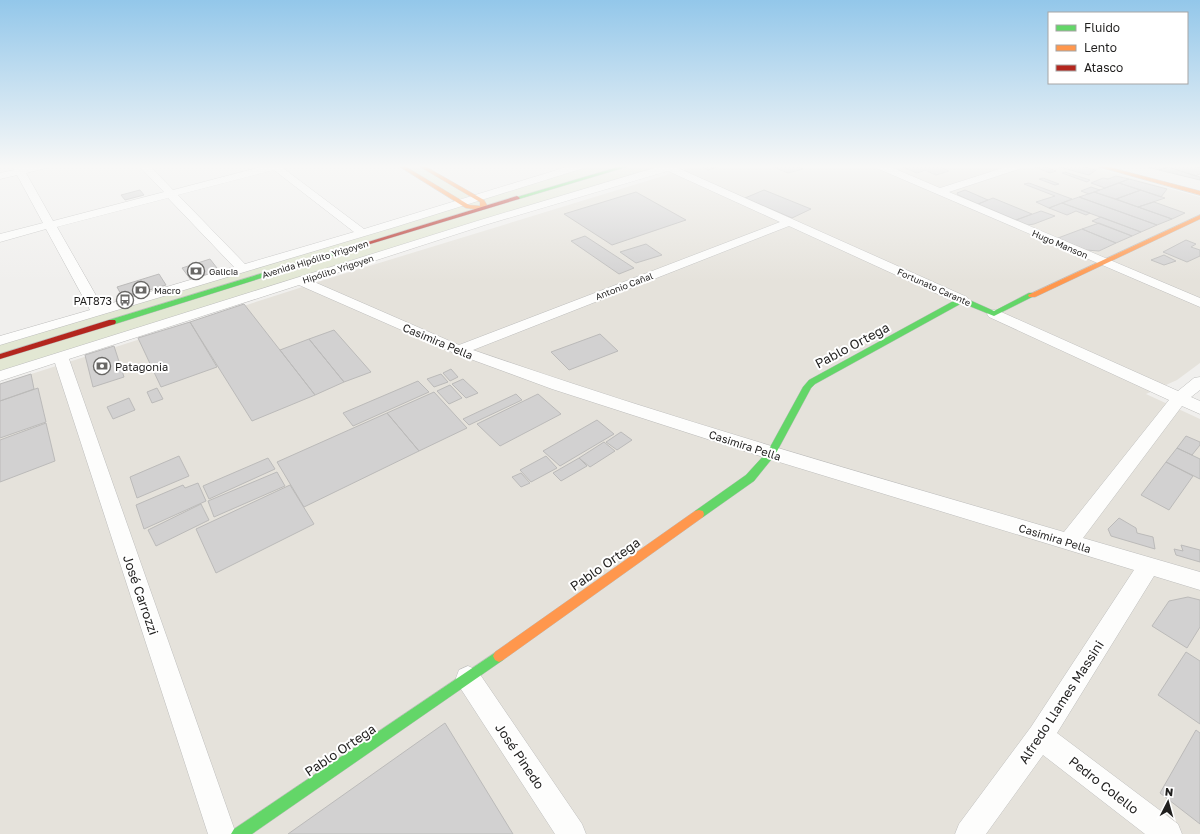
<svg xmlns="http://www.w3.org/2000/svg" width="1200" height="834" viewBox="0 0 1200 834" font-family="'Golos Text',sans-serif">
<rect width="100%" height="100%" fill="#f0efed"/>
<path fill="#e5e2db" d="M699,165H1085L1200,197V363L1177,380L1146,394L1200,419V834H0V384L340,275Z"/>
<path fill="#e2e7d3" d="M399,165H419L477,198L584,165H676L0,376V341L461,203Z"/>
<path fill="#d2d1d1" stroke="#bbbab9" d="M699,165H724L708,170Z
M769,165H795L803,169L788,173Z
M944,165L939,166L949,171L936,175L925,170L917,173L900,166Z
M1041,165L1056,171L1050,173L1035,167Z
M1077,165L1096,170L1089,175L1056,166Z
M1141,165H1176L1159,170Z
M1176,165H1191L1200,168V174L1195,176L1169,167Z
M1169,167L1200,177V180L1159,170Z
M1065,172L1090,180L1087,182L1062,173Z
M1116,176L1129,179L1105,188L1091,183L1103,178L1108,179Z
M1043,178L1059,184L1055,185L1039,179Z
M1129,179L1167,189L1161,197L1119,183Z
M1029,183L1072,199L1049,208L1036,202L1055,196L1024,184Z
M1119,183L1141,190L1116,199L1094,192Z
M1091,187L1100,190L1089,194L1081,191Z
M140,190L144,195L125,200L121,195Z
M764,190L811,209L792,218L745,198Z
M965,190L988,200L978,204L958,195L957,193Z
M1141,190L1165,198L1138,207L1116,199Z
M636,192L686,220L612,245L564,214Z
M1094,192L1138,207L1172,219L1157,225L1079,197Z
M1079,197L1157,225L1141,232L1062,203Z
M993,198L1032,214L1016,220L978,204Z
M1154,202L1185,213L1172,219L1138,207Z
M1062,203L1090,213L1086,215L1076,211L1067,215L1049,208Z
M1041,211L1055,216L1034,224L1028,225L1016,220Z
M1101,217L1141,232L1132,236L1092,221Z
M1099,223L1132,236L1116,243L1082,229Z
M1082,229L1116,243L1099,251L1086,250L1058,238Z
M585,236L634,268L619,274L571,241Z
M1186,240L1196,244L1191,247L1200,250V256L1187,262L1163,252Z
M646,244L662,255L636,263L620,252Z
M1164,255L1176,261L1164,265L1151,260Z
M210,259L217,268L213,273L191,280L182,268Z
M159,274L166,285L123,298L117,287Z
M244,304L315,395L252,421L190,322Z
M190,322L217,367L161,387L138,338Z
M334,330L371,372L344,382L309,339Z
M600,334L618,351L569,370L551,352Z
M309,339L344,382L315,395L280,350Z
M114,346L124,377L93,387L85,355Z
M451,369L458,377L450,381L443,373Z
M31,374L34,389L0,401V384Z
M441,374L448,382L434,387L427,379Z
M463,379L478,393L466,398L452,384Z
M418,381L429,392L353,426L343,413Z
M450,385L462,398L449,404L437,391Z
M38,388L46,422L0,438V401Z
M157,388L163,399L152,403L147,392Z
M434,392L467,428L419,451L387,413Z
M516,394L522,400L469,425L463,419Z
M538,394L561,414L500,446L477,424Z
M129,398L135,410L113,419L107,407Z
M387,413L419,451L304,507L277,462Z
M597,420L614,434L560,466L543,451Z
M46,423L55,461L0,482V440Z
M621,432L632,440L617,450L606,442Z
M1186,436L1200,442V445L1192,455L1177,448Z
M604,442L615,451L590,467L579,458Z
M1177,448L1200,459V479L1166,462Z
M179,456L189,476L137,498L130,477Z
M546,456L557,468L531,482L520,470Z
M268,458L275,469L209,499L203,486Z
M579,458L587,466L561,481L553,473Z
M1166,462L1193,476L1169,510L1141,495Z
M277,472L285,486L214,517L208,501Z
M521,473L530,483L521,487L512,477Z
M198,483L206,501L144,529L136,505L183,485L185,488Z
M290,485L314,524L216,573L196,529Z
M201,504L209,520L156,546L148,530Z
M1119,518L1136,528L1137,533L1153,537L1155,549L1111,536L1108,529Z
M1181,545L1200,550V562L1176,555L1174,549L1183,551Z
M1188,597L1200,600V627L1187,648L1152,626L1169,601Z
M1186,652L1200,661V724L1158,695Z
M445,723L513,834H288Z
M1196,730L1200,733V824L1160,793Z"/>
<g fill="none" stroke-linecap="round" stroke-linejoin="round">
<g stroke="#bebebd" stroke-width="1">
<path id="street" d="M11,165H21L22,168L34,165H52L50,167L26,173L53,221L164,192L138,165H149L173,190L268,165H287L283,168L364,229L573,165H589L587,167L395,227L0,345V336L90,310L46,229L0,242V234L43,223L17,175L0,179V173L14,170ZM274,170L354,232L245,264L178,195ZM168,198L234,267L102,306L57,227Z
M664,165H681L678,168L967,297L969,300L967,303H957L789,226L473,350C668,418 866,474 1064,532L1169,400L989,317L987,314L989,311L994,310L999,311L1178,391L1194,378L1200,377V390L1191,397L1200,401V414L1182,406L1083,538L1200,572V590L1154,576L1057,733L1178,824L1182,834H1145L1043,755L986,834H955L959,824L1031,727L1134,570L766,458L552,389L454,353L299,285L69,359L236,834H208L55,363L0,381V371L477,221ZM668,171L780,222L459,345L312,281L485,225Z
M872,165H886L940,188L1012,165H1027L1025,167L949,192L1200,298V307L874,167Z
M468,666L477,670L582,824L586,834H555L459,686L456,678L459,670Z"/>
</g>
<g stroke="#bebebd" stroke-width="1">
<path id="fast" d="M625,165H633L519,199L514,198Z
M345,248L348,250L347,251L115,324H109L108,322L109,320Z
M1029,293H1035L1036,295L994,316L962,303L815,384L811,388L775,455L754,481L703,517L699,518L695,517L694,514L695,511L746,475L768,451L803,387L809,380L959,298H965L994,311Z
M499,650L503,652L505,656L503,660L252,834H231L234,829Z"/>
</g>
<g stroke="#bebebd" stroke-width="1">
<path id="slow" d="M397,165H403L469,205L480,206V202L417,165H423L484,200L487,205L482,210L466,208Z
M1092,165H1101L1200,191V195Z
M1200,215V219L1035,297H1029L1028,295Z
M699,510L703,511L704,514L703,517L503,660L499,662L495,660L493,656L495,652L695,511Z"/>
</g>
<g stroke="#bebebd" stroke-width="1">
<path id="jam" d="M517,196L520,198L519,199L347,251L342,250Z
M109,320H115L116,322L115,324L0,359V354Z"/>
</g>
<use href="#street" fill="#fdfdfc" fill-rule="evenodd"/>
<use href="#fast" fill="#63d668" fill-rule="evenodd"/>
<use href="#slow" fill="#ff974d" fill-rule="evenodd"/>
<use href="#jam" fill="#b3261e" fill-rule="evenodd"/>
</g>
<linearGradient id="sky" x2="0" y2="1"><stop stop-color="#93c7ea"/><stop offset="0.59" stop-color="#f8f8f7"/><stop offset="1" stop-color="#f8f8f7" stop-opacity="0"/></linearGradient>
<rect width="1200" height="282" fill="url(#sky)"/>
<defs>
<g id="bank-ring" transform="scale(0.9)"><circle r="9.5" fill="#fff" stroke="#696866" stroke-width="1.5"/><path d="M-6-4H6V4H-6ZM0-2.3a2.3 2.3 0 1 0 0 4.6a2.3 2.3 0 1 0 0-4.6Z" fill="#696866"/></g>
<g id="bus-ring" transform="scale(0.9)"><circle r="9.5" fill="#fff" stroke="#696866" stroke-width="1.5"/><path d="M-5-6H5V4H4V6H2V4H-2V6H-4V4H-5ZM-3.5-4V0h7V-4ZM-3.5 1.2v1.5H-2V1.2ZM2 1.2v1.5H3.5V1.2Z" fill="#696866"/></g>
</defs>
<g fill-rule="evenodd">
<use href="#bank-ring" x="196" y="271"/>
<use href="#bank-ring" x="141" y="290"/>
<use href="#bus-ring" x="125" y="300"/>
<use href="#bank-ring" x="102" y="366"/>
</g>
<g text-anchor="middle" dominant-baseline="central" stroke-width="4" stroke-linejoin="round" paint-order="stroke">
<g font-size="9" fill="#201f1e" stroke="#fff">
<text transform="translate(1060 244) rotate(23)">Hugo Manson</text>
<text transform="translate(315 259) rotate(-17)">Avenida Hipólito Yrigoyen</text>
<text transform="translate(338 269) rotate(-18)">Hipólito Yrigoyen</text>
<text transform="translate(624 286) rotate(-21)">Antonio Cañal</text>
<text transform="translate(934 287) rotate(24)">Fortunato Carante</text>
</g>
<g font-size="9" fill="#201f1e" stroke="#fff" text-anchor="start">
<text x="209" y="271">Galicia</text>
<text x="154" y="290">Macro</text>
</g>
<g font-size="11" fill="#201f1e" stroke="#fff" text-anchor="end">
<text x="112" y="300">PAT873</text>
<text x="115" y="366" text-anchor="start">Patagonia</text>
</g>
<g font-size="11" fill="#201f1e" stroke="#fff">
<text transform="translate(438 341) rotate(23)">Casimira Pella</text>
<text transform="translate(745 445) rotate(18)">Casimira Pella</text>
<text transform="translate(1055 538) rotate(17)">Casimira Pella</text>
</g>
<g font-size="13" fill="#201f1e" stroke="#fff">
<text transform="translate(852 345) rotate(-28)">Pablo Ortega</text>
<text transform="translate(605 564) rotate(-35)">Pablo Ortega</text>
<text transform="translate(141 595) rotate(71)">José Carrozzi</text>
<text transform="translate(1061 702) rotate(-57)">Alfredo Llames Massini</text>
<text transform="translate(340 750) rotate(-34)">Pablo Ortega</text>
<text transform="translate(520 756) rotate(56)">José Pinedo</text>
<text transform="translate(1104 785) rotate(38)">Pedro Colello</text>
</g>
</g>
<rect x="1048" y="12" width="140" height="72" fill="#ffffff" stroke="#a6a5a5"/>
<rect x="1056" y="25" width="20" height="6" fill="#63d668" stroke="#a6a5a5"/>
<text x="1084" y="32" font-size="12" fill="#201f1e">Fluido</text>
<rect x="1056" y="45" width="20" height="6" fill="#ff974d" stroke="#a6a5a5"/>
<text x="1084" y="52" font-size="12" fill="#201f1e">Lento</text>
<rect x="1056" y="65" width="20" height="6" fill="#b3261e" stroke="#a6a5a5"/>
<text x="1084" y="72" font-size="12" fill="#201f1e">Atasco</text>
<g transform="translate(1168 802) rotate(6)" stroke="#ffffff" stroke-width="3" paint-order="stroke">
<path d="M0-3L7 15L0 10L-7 15Z" fill="#201f1e"/>
<text y="-6" font-size="11" font-weight="bold" text-anchor="middle" fill="#201f1e">N</text>
</g>
</svg>
